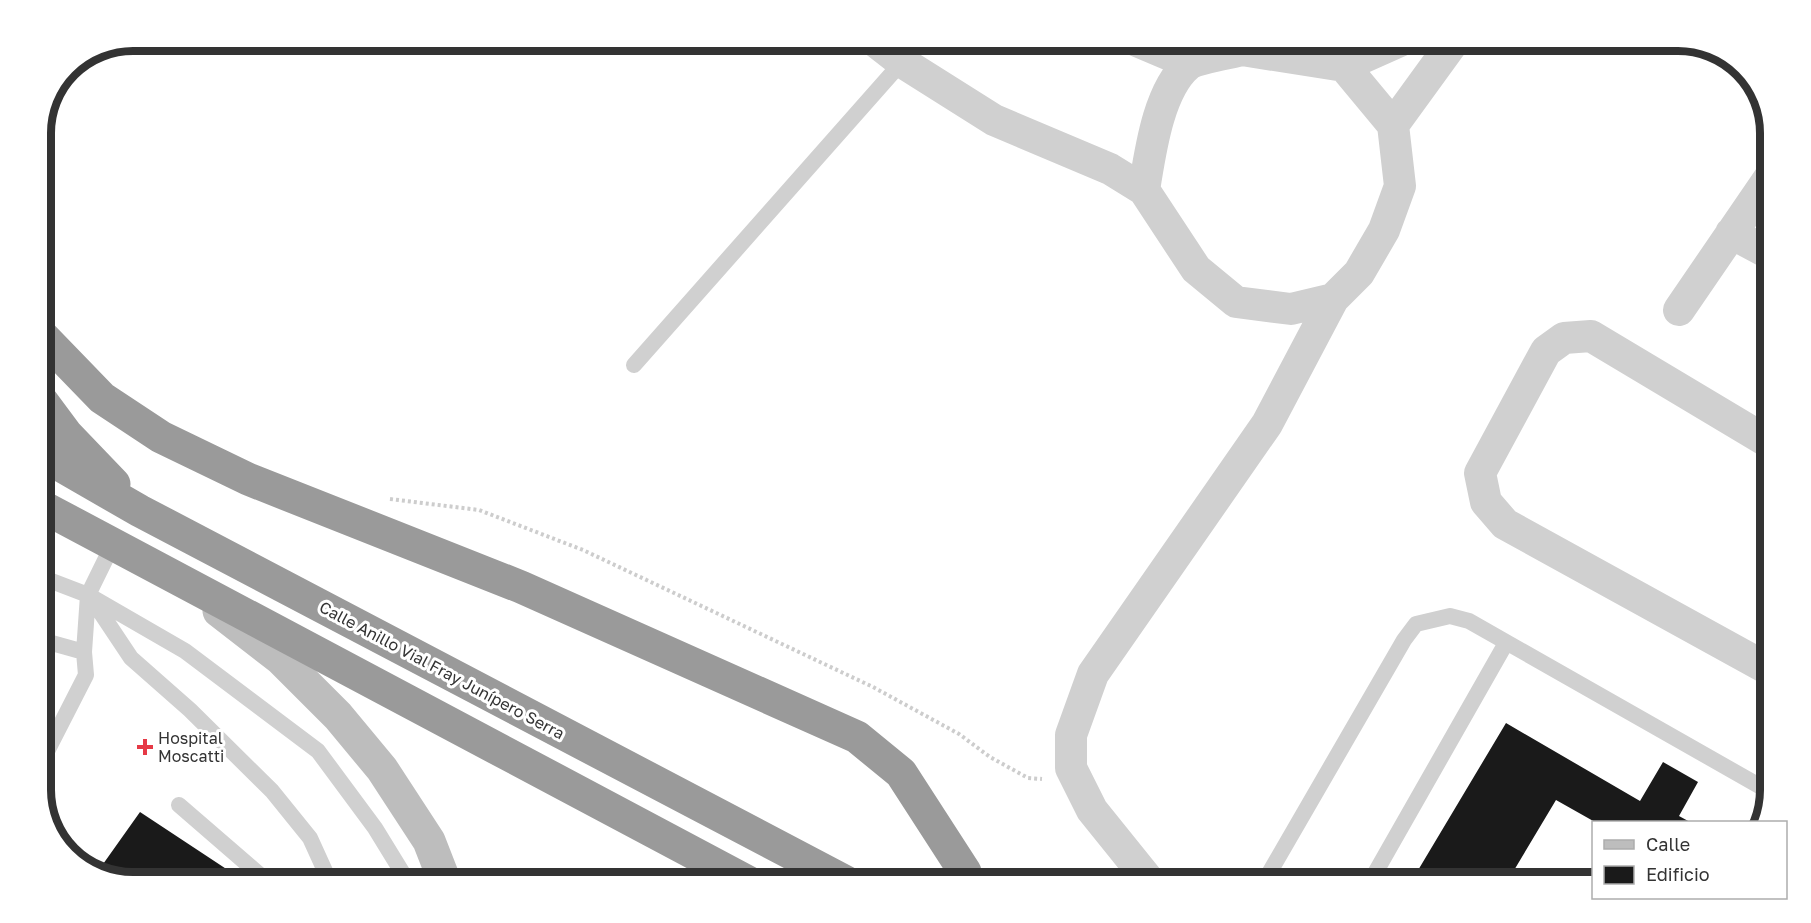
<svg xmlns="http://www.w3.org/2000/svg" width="1811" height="923" viewBox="0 0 1811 923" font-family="'Golos Text',sans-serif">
<rect width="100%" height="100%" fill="#fff"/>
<path fill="#1a1a1a" d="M1506,723L1640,801L1663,762L1698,782L1679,816L1690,822H1595L1556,800L1507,882H1411Z
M140,812L246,882L133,883L96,874Z"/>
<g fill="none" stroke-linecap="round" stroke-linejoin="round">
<path stroke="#cdcdcd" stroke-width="4" stroke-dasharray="3 3" stroke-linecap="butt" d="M390,499L479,510L583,550L873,687L959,734L990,757L1028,778L1042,779"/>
<path stroke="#d0d0d0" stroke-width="16" d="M634,365L902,62
M41,577L88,595L185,651L318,751L375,828L402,872L406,882
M91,598L131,658L190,710L272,791L310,838L330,882
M41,640L84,652
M41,763L86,675L84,652L88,595L113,544
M179,805L268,882
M1264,882L1404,640L1416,624L1450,616L1469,621L1770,792
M1370,882L1506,643"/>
<path stroke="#d0d0d0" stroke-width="32" d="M875,41L902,62L994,120L1110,169L1144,190
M1137,41L1189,63
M1242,50L1344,66L1393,125L1400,186L1384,230L1359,273L1333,299L1291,309L1236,302L1196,269L1144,190C1150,154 1158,90 1188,65C1195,59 1231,53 1242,50Z
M1344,66L1400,41
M1393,125L1454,41
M1731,233L1770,254
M1679,310L1770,177
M1770,443L1591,336L1564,338L1546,351L1480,473L1486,502L1505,524L1770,670
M1150,882L1092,810L1071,768V735L1093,674L1267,424L1333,299"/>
<path stroke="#bdbdbd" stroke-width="33" d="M219,611L281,659L338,716L382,769L429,841L445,882"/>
<path stroke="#9a9a9a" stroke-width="33" d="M41,335L102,398L161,437L248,479L521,587L857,737L901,773L965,872
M41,400L67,435L114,484
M41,454L140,511L846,882
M41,506L748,882"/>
</g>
<path fill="#e63946" stroke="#fff" stroke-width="2" d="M142 738h6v6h6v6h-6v6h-6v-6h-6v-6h6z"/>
<g text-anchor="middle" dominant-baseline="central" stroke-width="6" stroke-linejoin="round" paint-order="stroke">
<g font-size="16" fill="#333" stroke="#fff">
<text transform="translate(442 670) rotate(28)">Calle Anillo Vial Fray Junípero Serra</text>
</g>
<g font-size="16" fill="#333" stroke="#fff" text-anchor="start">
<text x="158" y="738">Hospital<tspan x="158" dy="18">Moscatti</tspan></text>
</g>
</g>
<path d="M0 0H1811V923H0ZM133 51H1678A82 82 0 0 1 1760 133V790A82 82 0 0 1 1678 872H133A82 82 0 0 1 51 790V133A82 82 0 0 1 133 51Z" fill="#fff" fill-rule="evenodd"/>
<path fill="none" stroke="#333" stroke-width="8" d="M133 51H1678A82 82 0 0 1 1760 133V790A82 82 0 0 1 1678 872H133A82 82 0 0 1 51 790V133A82 82 0 0 1 133 51Z"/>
<rect x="1592" y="821" width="195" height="78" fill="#ffffff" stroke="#adadad" stroke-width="1.5"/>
<rect x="1604" y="840" width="30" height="9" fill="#bdbdbd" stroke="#adadad" stroke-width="1.5"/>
<text x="1646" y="851" font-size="18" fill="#333333">Calle</text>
<rect x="1604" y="866" width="30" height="18" fill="#1a1a1a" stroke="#adadad" stroke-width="1.5"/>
<text x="1646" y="881" font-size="18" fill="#333333">Edificio</text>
</svg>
